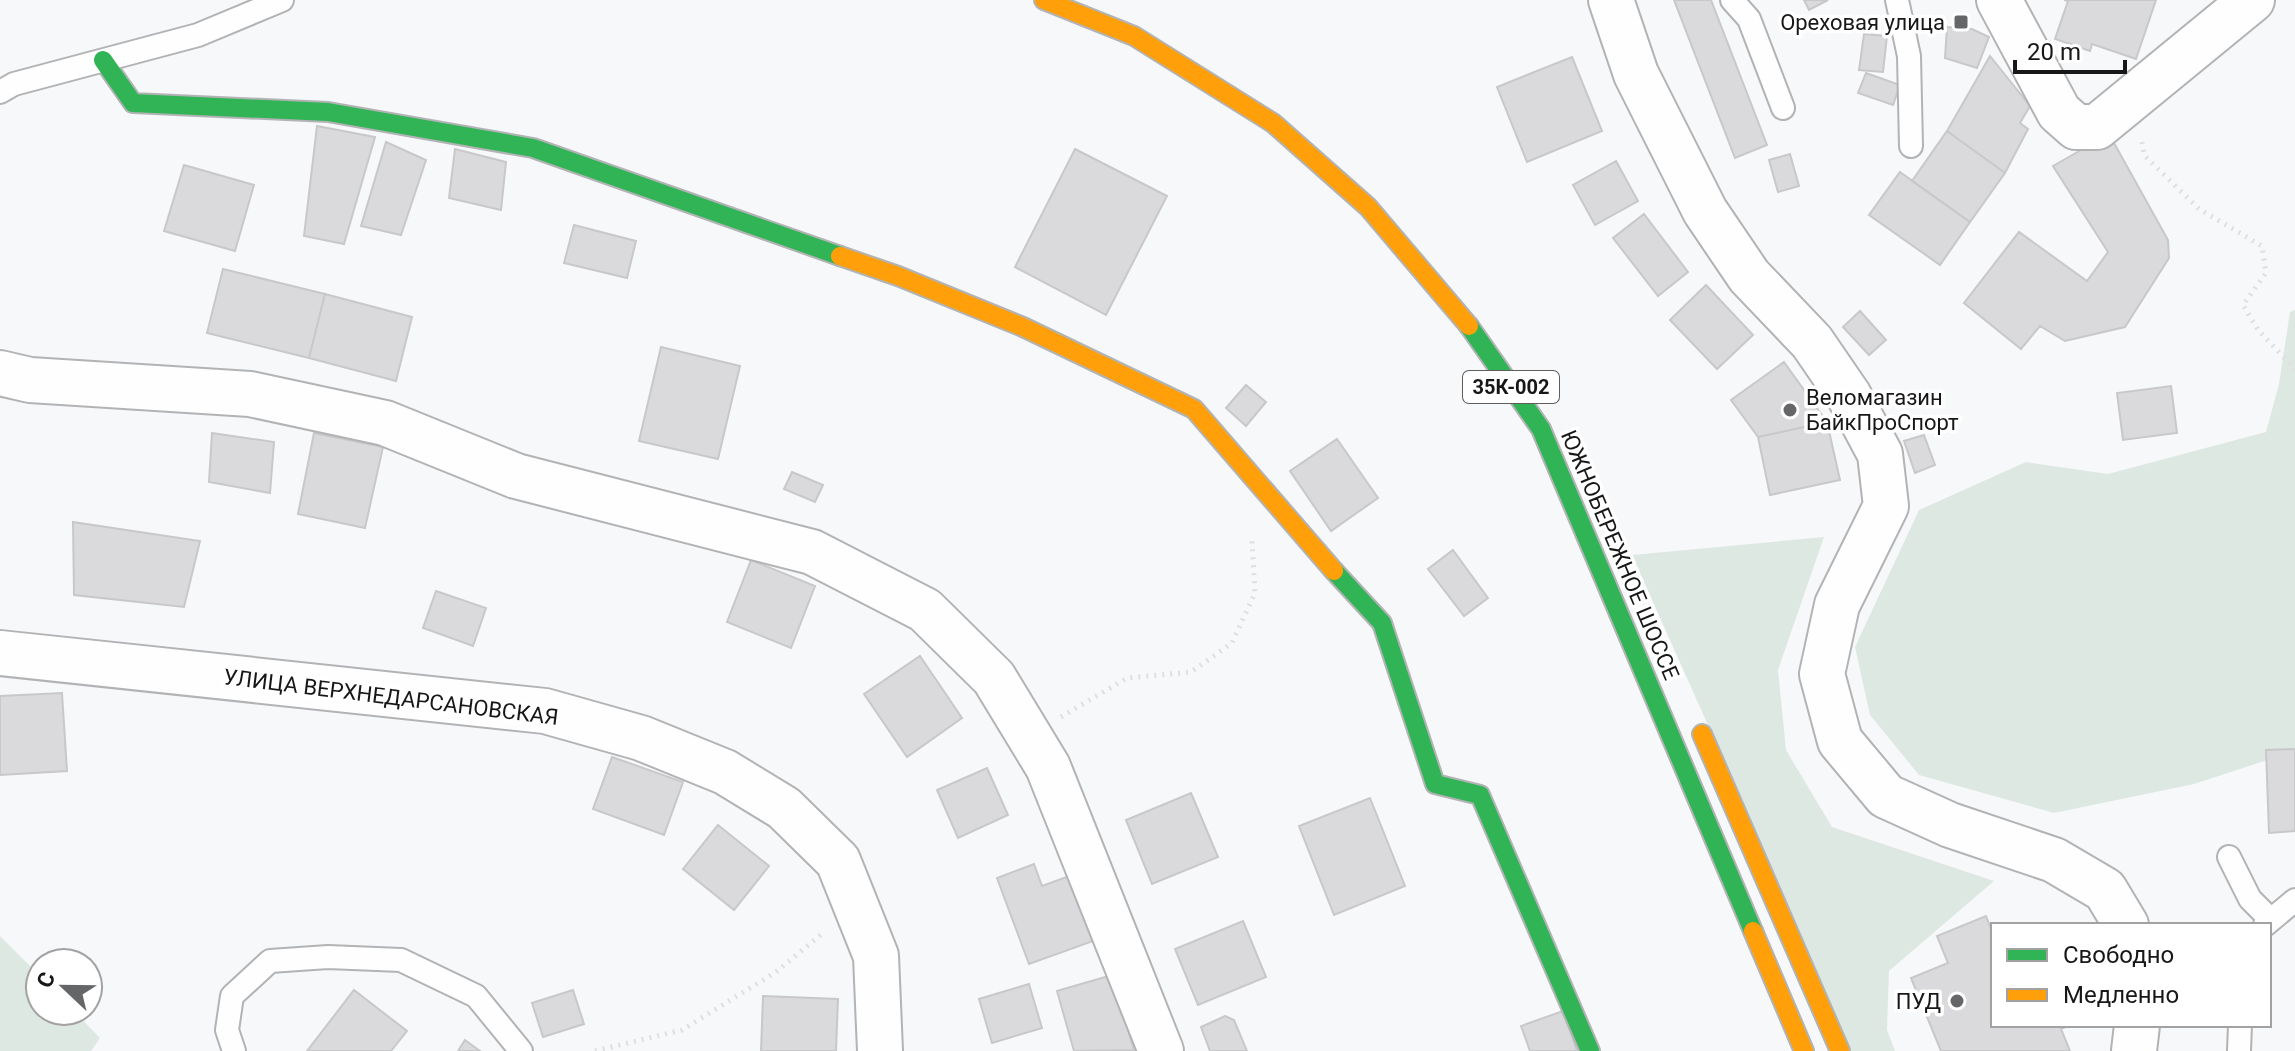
<svg xmlns="http://www.w3.org/2000/svg" width="2295" height="1051" viewBox="0 0 2295 1051" font-family="Roboto,sans-serif">
<rect width="100%" height="100%" fill="#f7f8fa"/>
<path fill="#dee8e2" d="M2295,310V751L2194,784L2054,813L1919,775L1870,715L1855,647L1919,510L2026,462L2108,474L2266,432L2279,384L2290,312Z
M1824,537L1778,670L1786,750L1832,827L1994,881L1889,971L1887,1030L1895,1051H1846L1766,855L1632,555Z
M0,936L40,976V1011H74L100,1038L91,1051H0Z"/>
<path fill="#dad9db" stroke="#c8c8ca" stroke-width="2" d="M1674,0H1711L1767,145L1735,158Z
M1804,0H1828L1809,10Z
M2064,0H2156L2136,59L2092,44L2090,51L2055,39L2068,1Z
M1947,27L1972,29L1989,37L1977,68L1945,58Z
M1864,34L1887,36L1883,72L1859,70Z
M1990,56L2030,106L2020,123L2028,129L2005,173L1947,131Z
M1572,57L1602,131L1527,162L1497,87Z
M1866,73L1900,85L1893,105L1858,93Z
M317,126L375,137L344,244L304,236Z
M1947,131L2005,173L1970,222L1912,181Z
M2109,134L2168,240L2169,258L2125,327L2065,341L2040,326L2021,349L1964,303L2019,232L2087,281L2108,252L2053,166Z
M386,142L426,160L401,235L361,226Z
M455,149L506,162L501,210L449,198Z
M1075,149L1167,196L1106,315L1015,267Z
M1790,154L1799,186L1778,192L1769,160Z
M1616,161L1638,201L1595,225L1573,185Z
M184,165L254,185L235,251L164,231Z
M1900,172L1970,222L1940,265L1869,215Z
M1644,214L1688,272L1658,296L1613,238Z
M574,225L636,241L627,278L564,263Z
M223,269L325,294L309,358L207,333Z
M1706,285L1753,335L1717,369L1670,320Z
M325,294L412,317L396,381L309,358Z
M1860,311L1886,340L1869,355L1843,327Z
M661,347L740,366L718,459L639,441Z
M1784,362L1827,422L1758,437L1731,400Z
M1246,385L1266,402L1246,426L1226,408Z
M2171,386L2177,433L2123,440L2117,393Z
M1827,422L1840,480L1770,495L1758,437Z
M212,433L274,442L270,493L209,482Z
M314,433L383,447L365,528L298,514Z
M1924,435L1935,465L1915,473L1904,441Z
M1337,439L1378,498L1331,531L1290,471Z
M792,472L823,485L815,502L784,489Z
M73,522L200,541L184,607L74,595Z
M1453,550L1488,598L1464,616L1428,569Z
M751,560L815,586L791,648L727,622Z
M436,591L486,608L473,646L423,628Z
M920,656L962,718L907,757L864,694Z
M62,693L67,771L0,775V696Z
M2295,749V831L2269,833L2266,750Z
M612,757L683,782L664,835L593,809Z
M987,768L1008,815L958,838L937,790Z
M1191,793L1218,857L1152,884L1126,820Z
M1370,798L1405,886L1334,915L1299,826Z
M718,825L769,866L734,910L683,869Z
M1034,864L1042,886L1072,875L1096,940L1029,964L997,878Z
M1986,916L1993,934V1025H2070L2061,1029L2070,1051H1941L1911,978L1948,963L1937,936Z
M1243,921L1266,977L1198,1005L1175,949Z
M1112,975L1134,1050L1074,1051L1057,991Z
M1029,984L1042,1028L992,1043L979,999Z
M354,990L407,1031L391,1051H307Z
M573,990L584,1024L543,1037L532,1003Z
M763,996L838,999L836,1051H761Z
M1563,1011L1577,1051H1530L1521,1026Z
M1225,1016L1234,1020L1247,1051H1210L1201,1027Z
M465,1040L480,1051H458Z"/>
<g fill="none" stroke-linecap="round" stroke-linejoin="round">
<g stroke="#b2b3b5" stroke-width="26">
<path id="lane" d="M1732,0L1749,19L1783,108
M1897,0L1909,56L1911,146
M0,92L14,84L198,35L282,0
M2229,857L2250,899L2270,919
M2265,925L2295,900
M234,1051L227,1030L232,996L270,961L328,957L401,960L476,996L521,1051
M2239,1051L2240,1025"/>
</g>
<g stroke="#b2b3b5" stroke-width="48">
<path id="street" d="M1611,0L1636,74L1705,211L1749,276L1812,342L1849,396L1880,454L1886,506L1837,605L1822,674L1840,741L1886,796L1950,825L2054,860L2105,890L2126,925
M1999,0L2059,112L2076,127H2097L2252,0
M0,373L30,380L250,394L385,423L516,476L812,552L925,610L994,678L1048,767L1161,1051
M0,653L545,711L641,738L725,772L784,808L838,861L876,956L880,1051
M2134,1051L2137,1025"/>
</g>
<g stroke="#b2b3b5" stroke-width="22">
<path id="fast" d="M103,60L133,103L328,112L533,148L840,256
M1469,326L1541,429L1753,931
M1334,571L1382,623L1435,784L1480,795L1590,1051"/>
</g>
<g stroke="#b2b3b5" stroke-width="22">
<path id="slow" d="M1044,0L1134,36L1273,123L1368,207L1469,326
M840,256L898,276L1023,327L1194,409L1334,571
M1702,734L1840,1051
M1753,931L1804,1051"/>
</g>
<path stroke="#dfdfe0" stroke-width="5" stroke-dasharray="2 6" stroke-linecap="butt" d="M2142,142L2144,155L2199,209L2262,246L2266,273L2243,305L2258,330L2295,369
M1061,717L1127,678L1191,672L1232,643L1255,593L1252,541
M595,1051L682,1030L776,972L824,932"/>
<use href="#lane" stroke="#fefefe" stroke-width="22"/>
<use href="#street" stroke="#fefefe" stroke-width="44"/>
<use href="#fast" stroke="#30b455" stroke-width="18"/>
<use href="#slow" stroke="#ff9f0a" stroke-width="18"/>
</g>
<g fill="#656667" stroke="#fff" stroke-width="3">
<rect x="1953" y="14" width="16" height="16" rx="4"/>
<circle cx="1790" cy="410" r="8"/>
<circle cx="1957" cy="1001" r="8"/>
</g>
<g text-anchor="middle" dominant-baseline="central" stroke-width="7" stroke-linejoin="round" paint-order="stroke">
<rect fill="#fff" stroke="#5d5d5d" stroke-width="2" x="1463" y="371" width="96" height="32" rx="6"/>
<g font-size="20" font-weight="bold" fill="#171718">
<text x="1511" y="387">35К-002</text>
</g>
<g font-size="22" fill="#171718" stroke="#fff" text-anchor="end">
<text x="1945" y="22">Ореховая улица</text>
<text x="1806" y="397" text-anchor="start">Веломагазин<tspan x="1806" dy="25">БайкПроСпорт</tspan></text>
<text x="1941" y="1001">ПУД</text>
</g>
<g font-size="22" fill="#171718" stroke="#fff">
<text transform="translate(1620 555) rotate(67)">ЮЖНОБЕРЕЖНОЕ ШОССЕ</text>
<text transform="translate(391 697) rotate(7)">УЛИЦА ВЕРХНЕДАРСАНОВСКАЯ</text>
</g>
</g>
<rect x="1991" y="923" width="280" height="104" fill="#ffffff" stroke="#a2a2a3" stroke-width="2"/>
<rect x="2007" y="949" width="40" height="12" fill="#30b455" stroke="#a2a2a3" stroke-width="2"/>
<text x="2063" y="963" font-size="24" fill="#171718">Свободно</text>
<rect x="2007" y="989" width="40" height="12" fill="#ff9f0a" stroke="#a2a2a3" stroke-width="2"/>
<text x="2063" y="1003" font-size="24" fill="#171718">Медленно</text>
<g transform="translate(64 987) rotate(292)"><circle r="38" fill="#ffffff" stroke="#a2a2a3" stroke-width="2"/>
<path d="M0-6L14 30L0 20L-14 30Z" fill="#656667"/>
<text y="-12" font-size="22" font-weight="bold" text-anchor="middle" fill="#171718">С</text>
</g>
<path d="M2015 60v12h110v-12" fill="none" stroke="#171718" stroke-width="4"/>
<text x="2027" y="60" font-size="24" fill="#171718" stroke="#ffffff" stroke-width="6" paint-order="stroke">20 m</text>
</svg>
